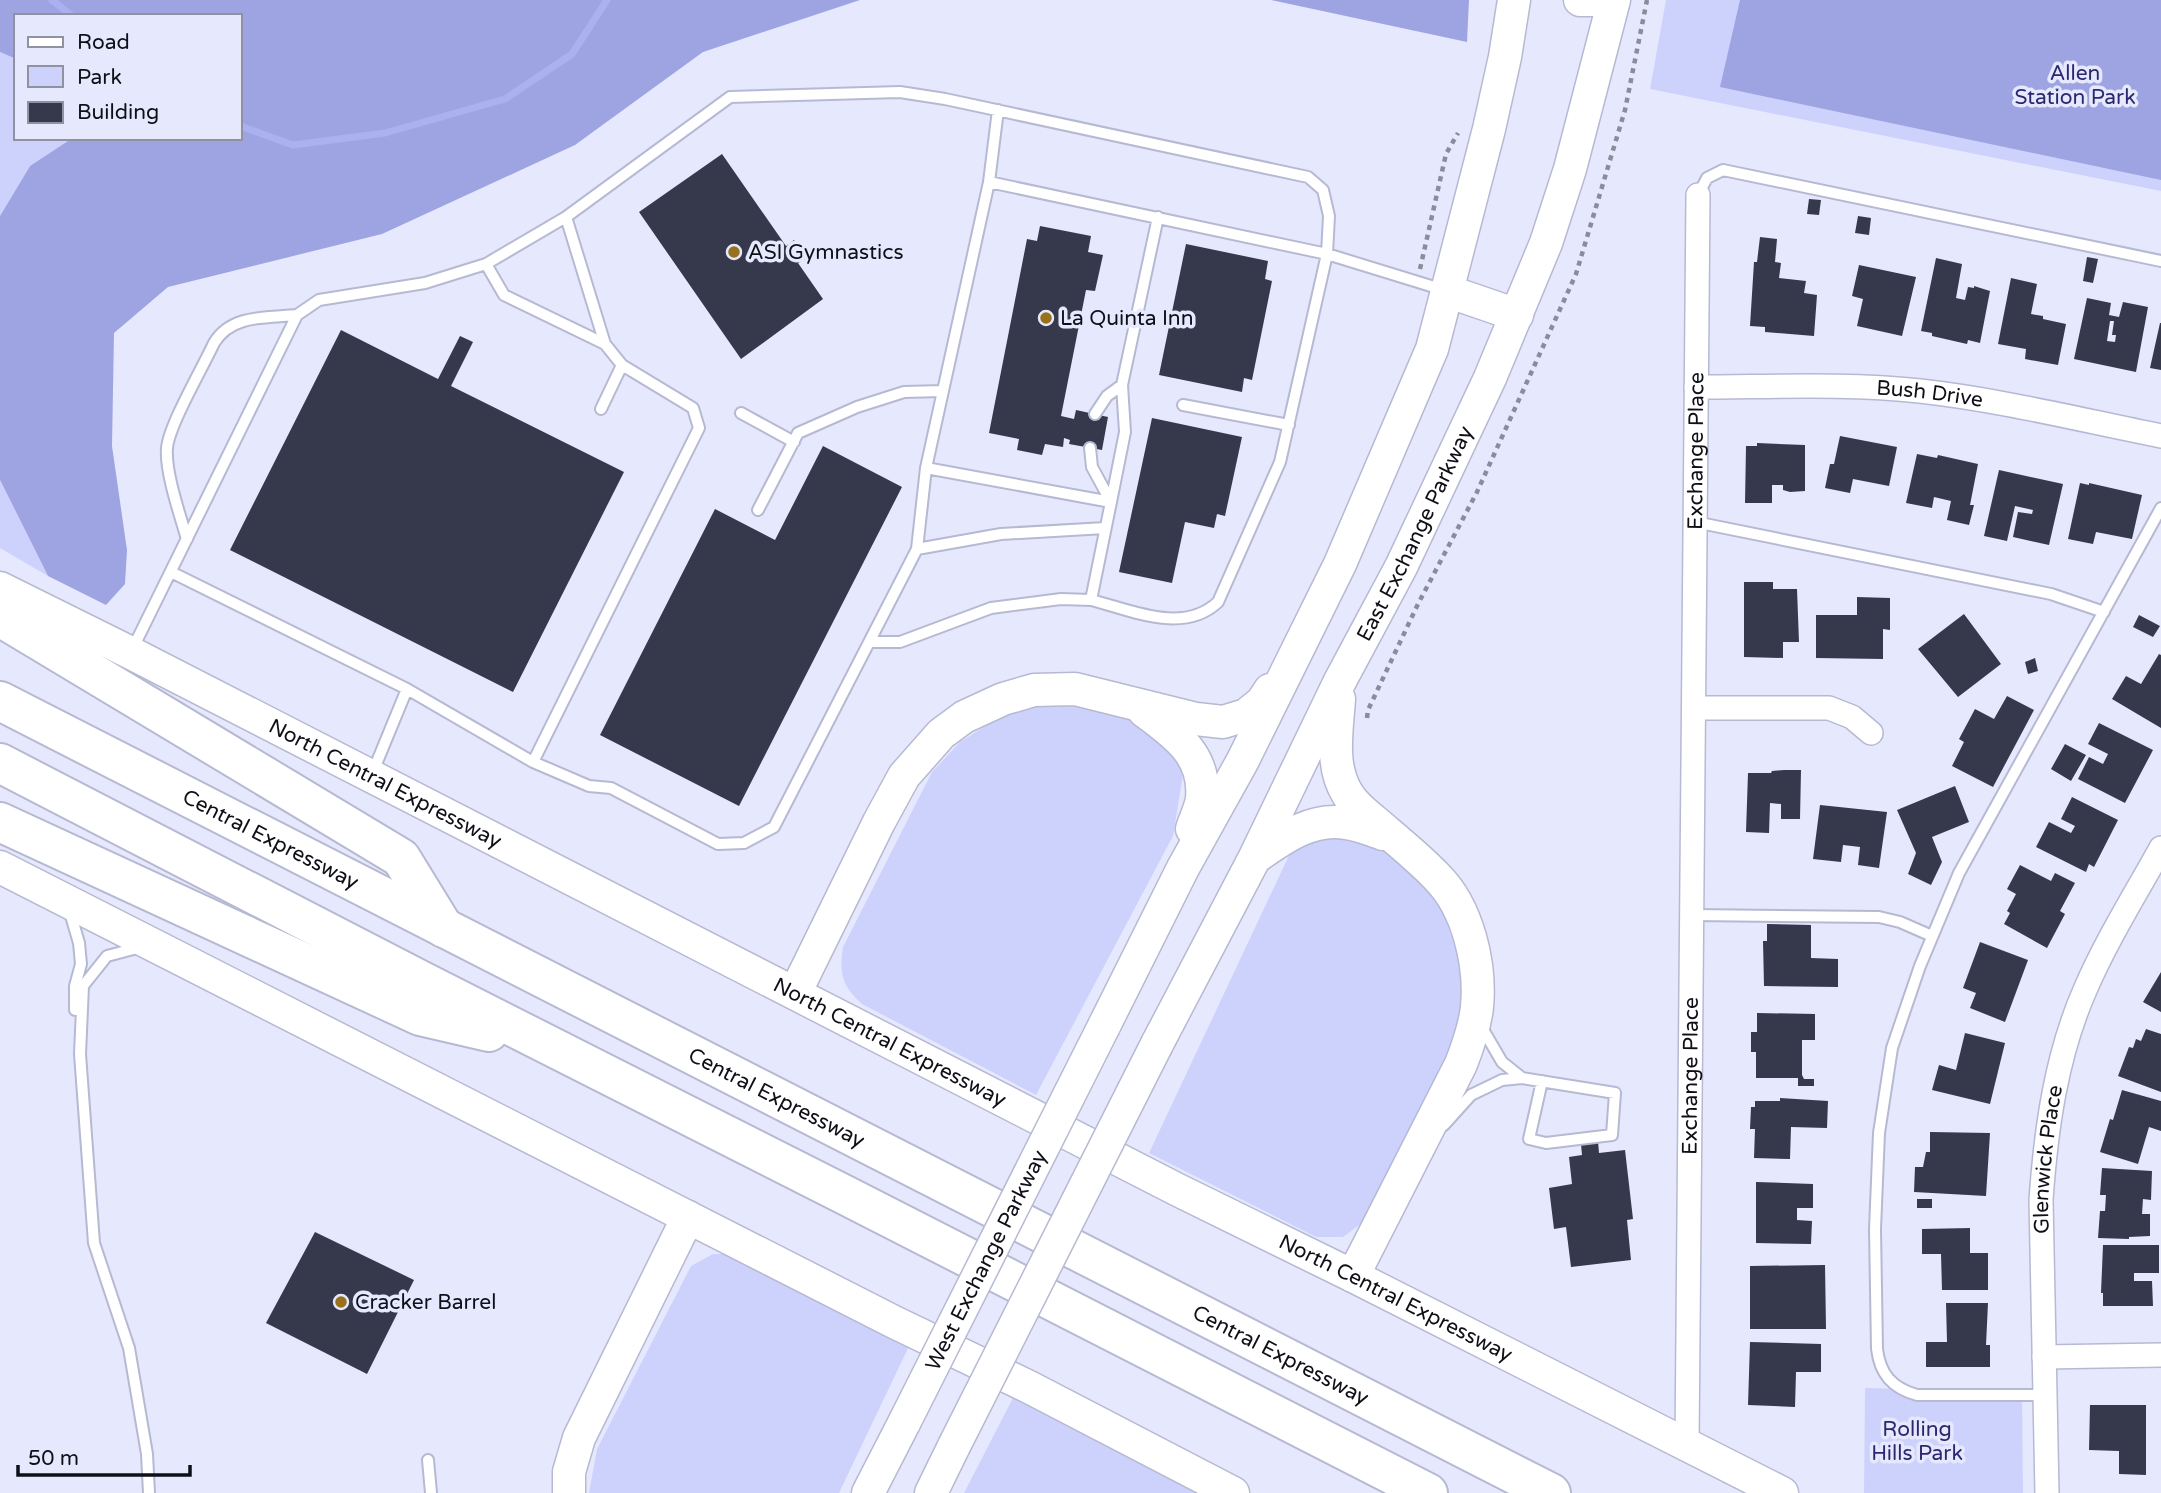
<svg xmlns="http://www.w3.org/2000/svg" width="2161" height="1493" viewBox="0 0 2161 1493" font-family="'Varela Round',sans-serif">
<rect width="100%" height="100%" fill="#e6e9fe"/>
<path fill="#cdd2fc" d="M1666,0H2161V191L1650,89Z
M0,52L16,59V138H73L30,166L0,216Z
M0,480L48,576L0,548Z
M1065,703L1101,709L1153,729L1185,762L1173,836L1036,1095L862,1004C842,986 839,974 843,947L932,772L960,742L992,722L1030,706Z
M1337,831L1395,857L1429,887L1443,913L1456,949L1464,985L1456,1035L1362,1223L1343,1237H1316L1149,1153L1292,849Z
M713,1254H744L911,1342L839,1493H589L597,1449L691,1266Z
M1865,1388L2022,1392L2023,1493H1864Z
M1016,1392L1182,1478L1196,1493H964Z"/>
<path fill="#9ea4e2" d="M0,0H860L703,52L575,145L382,234L168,287L114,333L112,446L127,550L125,584L106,605L48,576L0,480V216L30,166L71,139L240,138V16H16V59L0,52Z
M1271,0H1469L1467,42Z
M1740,0H2161V180L1720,87Z"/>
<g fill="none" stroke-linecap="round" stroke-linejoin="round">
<path stroke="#abb1f0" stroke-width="7" d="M52,0L72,16
M240,126L293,145L385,133L505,99L572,54L607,0"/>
</g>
<path fill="#36384c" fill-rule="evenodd" d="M722,154L786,246L794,240L807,258L798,263L823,299L741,359L639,212Z
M1809,199L1821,200L1819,215L1807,214Z
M1858,216L1871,218L1869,235L1855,233Z
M1040,226L1091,236L1088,252L1103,255L1095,291L1086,290L1061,416L1074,419L1076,410L1108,417L1102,450L1069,444L1070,440L1064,438L1063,447L1045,444L1042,455L1017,450L1019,439L989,433L1027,239L1037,241Z
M1760,237L1777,239L1775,262L1781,263L1779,278L1806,281L1804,293L1817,295L1814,336L1765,332V327L1750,326L1754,262H1757Z
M1186,244L1268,261L1265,279L1272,281L1252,380L1244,378L1242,392L1159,375Z
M2087,257L2098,259L2093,283L2083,281Z
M1936,258L1962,264L1956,298L1965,300L1968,287L1974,288V286L1990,291L1980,343L1968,340L1967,344L1932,336V333L1921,331Z
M1859,265L1916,277L1902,336L1857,326L1863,299L1852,296Z
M2011,278L2037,284L2031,314L2043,316V319L2066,324L2058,365L2025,359L2026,349L1998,344Z
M2087,298L2111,303L2109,315L2119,317L2123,302L2148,307L2136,372L2074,359ZM2110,321H2114L2112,335H2116L2115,342L2107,341Z
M2160,323H2161V370L2150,368Z
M341,330L438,379L460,336L473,342L451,386L624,472L513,692L230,550Z
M1152,418L1242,437L1225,516L1217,514L1214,528L1185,522L1172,583L1119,572Z
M1840,436L1897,447L1889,486L1853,479L1850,493L1825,488L1830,464H1834Z
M1757,443L1805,445V491L1790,492L1783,490V485H1772V503H1745L1746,446H1757Z
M823,446L902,487L739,806L600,735L715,509L775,540Z
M1917,454L1937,458L1938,455L1978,464L1970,505H1974L1969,525L1947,520L1951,501L1934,497L1932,508L1906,503Z
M1999,470L2063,484L2049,545L2013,537L2018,512L2032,514L2033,510L2015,506L2007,541L1984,536Z
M2080,483L2089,485V483L2142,495L2132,539L2096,532L2093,544L2068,539Z
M1744,582H1773V589H1797L1799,642H1783V658L1744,657Z
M1857,597L1890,598V630L1883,629V659L1816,658V615H1857Z
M1964,614L2001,664L1958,697L1918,649Z
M2139,615L2160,626L2153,637L2133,627Z
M2159,654L2161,655V728L2112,699L2126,676L2141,684Z
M2035,658L2038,671L2028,674L2025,662Z
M2007,696L2034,710L1993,787L1952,766L1964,742L1959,739L1975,709L1994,719Z
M2099,723L2153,750L2125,803L2078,779L2089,757L2103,764L2108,754L2088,744Z
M2065,744L2086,755L2071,781L2051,769Z
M1784,770H1801L1800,819H1781V804L1770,803L1769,833L1746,832L1748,773H1771L1772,771Z
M1955,786L1969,822L1932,837L1942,862L1931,885L1908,874L1916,853L1897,810Z
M2072,797L2118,820L2094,867L2089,864L2086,872L2036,847L2049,822L2071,833L2075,826L2061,819Z
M1820,805L1887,812L1879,868L1858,865L1860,847L1843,845L1841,862L1813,859Z
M2020,865L2051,881L2055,873L2075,883L2060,911L2065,914L2047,948L2004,924L2010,913L2007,911L2016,894L2007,889Z
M1767,924L1811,925V958L1838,959V987L1764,986L1763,941H1767Z
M1980,942L2028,960L2005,1022L1970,1008L1976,993L1963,988Z
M2161,972V1012L2143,1002Z
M1757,1013L1815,1014V1040H1802V1075L1804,1079H1814V1086H1798V1078H1756V1052H1751V1032H1757Z
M2146,1029L2161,1034V1092L2118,1076L2129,1047L2133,1048L2136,1039L2141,1041Z
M1965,1033L2005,1043L1990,1104L1932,1090L1939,1065L1956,1070Z
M2122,1090L2161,1101V1131L2149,1127L2138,1164L2100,1152L2110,1119L2113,1120Z
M1780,1098L1828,1101L1827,1128L1791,1127L1790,1159L1754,1158L1755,1129H1750L1751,1107H1755V1101H1780Z
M1930,1132L1990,1133L1986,1196L1914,1192L1915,1167H1923L1926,1152H1930Z
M1598,1141L1599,1153L1625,1150L1633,1219L1627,1220L1631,1260L1571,1267L1566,1227L1554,1229L1549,1188L1572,1184L1569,1157L1582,1155L1581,1144Z
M2102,1168L2152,1171L2151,1200L2143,1199L2142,1214H2150V1236L2129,1237V1239L2098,1238L2100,1211H2105L2106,1195H2100Z
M1756,1182L1813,1184V1208H1797V1220L1812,1221L1811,1244L1756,1243Z
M1917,1199H1932V1208H1917Z
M1970,1228V1253H1988V1290H1942L1941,1254H1922V1229Z
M315,1232L414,1280L367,1374L266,1323Z
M2103,1245H2159V1273H2134V1281H2152L2153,1306H2103V1293H2101Z
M1825,1265L1826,1329H1750V1266Z
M1946,1303H1988L1986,1345H1990V1367H1926V1342H1947Z
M1750,1342L1821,1344V1372H1796L1795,1407L1748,1405Z
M2090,1405H2146V1475L2119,1474V1451L2089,1450Z"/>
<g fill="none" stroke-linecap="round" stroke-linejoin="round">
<g stroke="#b6b9d2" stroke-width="14">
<path id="service" d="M998,110L989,182L926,468L1111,502L1125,432L1122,385L1158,217
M989,182L1327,254L1280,462L1218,602C1183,635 1131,610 1091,600
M1698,195L1707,178L1723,170L2161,261
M566,217L605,344
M1183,405L1289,425
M601,409L622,365
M741,413L794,442
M1095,414L1107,396L1122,385
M758,510L798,433L857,407L904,392L943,391
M1695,522L2051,594L2104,612
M187,539C180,515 165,472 167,448C169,425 203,367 214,343C231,314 267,318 297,315
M917,549L926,468
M171,572L407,689L533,762L699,428L693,408L622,365L605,344L504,295L486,264
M871,642H900L991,608L1061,599L1091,600L1111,502L1092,467L1090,448
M132,650L297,315L319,300L425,283L486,264L566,217L730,97L900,92L945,99L1308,177L1323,190L1329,216L1327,254L1444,290
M533,762L589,786L611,788L718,844L744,843L774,827L917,549L1001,534L1105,528
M372,774L407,689
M69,909L79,943L81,964L75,986V1010
M1692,915L1879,917L1900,922L1932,936
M141,947L107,956L83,986L80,1054L94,1243L129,1348L147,1454L149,1493
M1481,1026L1502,1062L1522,1078
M1444,1125L1471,1095L1502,1080L1522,1078L1615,1093L1612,1135L1546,1143L1529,1139L1542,1081
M2044,1395H1917C1892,1388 1880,1374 1877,1349L1875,1229L1879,1133L1892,1048L1920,966L1959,873L2161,508
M428,1460L431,1493"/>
</g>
<g stroke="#b6b9d2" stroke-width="26">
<g id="minor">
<path id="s1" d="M1696,387C1770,387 1846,383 1920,391C2001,400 2081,420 2161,436"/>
<path d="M1694,708H1829L1852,717L1871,733"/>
<path d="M2044,1357L2161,1355"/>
<path id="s2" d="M1687,1445L1698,195"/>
<path id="s3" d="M2047,1493L2041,1200C2046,1129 2056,1056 2085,990C2106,941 2135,895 2161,848"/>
</g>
</g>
<g stroke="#b6b9d2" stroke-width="35">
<g id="secondary">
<path d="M1580,0H1596"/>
<path d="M1447,291L1517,315"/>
<path id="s4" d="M0,588L131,653L1178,1190L1353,1276L1782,1493"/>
<path d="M1339,699C1337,730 1330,765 1347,793C1353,804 1363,812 1373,820C1394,838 1418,857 1437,877C1468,908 1481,964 1477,1007C1475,1026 1468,1046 1461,1064L1353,1276"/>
<path d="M1144,711C1175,734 1206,755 1202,798C1201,808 1195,819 1192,829"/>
<path d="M1256,857C1283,838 1312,817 1346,823C1358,824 1371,830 1383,834"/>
<path d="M0,867L894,1322L1029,1387L1233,1493"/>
<path d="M795,993L879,822L904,776L941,734L964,717L1003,699L1034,690L1075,689L1196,719L1223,722L1246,715L1262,702L1270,690"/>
<path d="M1104,1026L1183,868L1242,762L1340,564L1432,349L1489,129L1505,57L1514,0"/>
<path id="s5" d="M1157,1044L1254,859L1340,681L1401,567L1490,378L1546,243L1570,169L1614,0"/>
<path d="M569,1493V1472L579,1438L688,1217"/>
<path d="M868,1493L905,1421"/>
<path d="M931,1493L954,1446"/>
</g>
</g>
<g stroke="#b6b9d2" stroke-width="42">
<g id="motorway">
<path d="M0,617L401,858L444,928"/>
<path id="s6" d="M0,701L1551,1493"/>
<path d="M0,763L420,980L847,1196L1428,1493"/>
<path d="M0,822L420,1016L489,1032"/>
</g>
</g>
<path stroke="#8a8c9c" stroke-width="4.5" stroke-dasharray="5 5" stroke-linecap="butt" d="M1420,269L1446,154L1458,133
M1367,718L1368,710L1418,604L1477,492L1576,274L1625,110L1647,0"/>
<use href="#service" stroke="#fff" stroke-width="10"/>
<use href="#minor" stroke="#fff" stroke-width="23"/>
<use href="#secondary" stroke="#fff" stroke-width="32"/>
<use href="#motorway" stroke="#fff" stroke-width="38"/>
<g stroke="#b6b9d2" stroke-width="35" stroke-linecap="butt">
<g id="secondary-bridge">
<path id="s7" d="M905,1421L1104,1026"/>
<path d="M954,1446L1157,1044"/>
</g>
</g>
<use href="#secondary-bridge" stroke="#fff" stroke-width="32"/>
</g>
<g fill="#97711b" stroke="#e6e9fe" stroke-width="2.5">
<circle cx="734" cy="252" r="7"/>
<circle cx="1046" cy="318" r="7"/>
<circle cx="341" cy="1302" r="7"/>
</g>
<g text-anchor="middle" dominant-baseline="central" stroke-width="7" stroke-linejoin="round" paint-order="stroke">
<g font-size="21" fill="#2c2870" stroke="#e6e9fe">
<text x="2075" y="73">Allen<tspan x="2075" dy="24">Station Park</tspan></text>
<text x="1917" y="1429">Rolling<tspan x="1917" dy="24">Hills Park</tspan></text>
</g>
<g font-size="21" fill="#0e0f17" stroke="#e6e9fe" text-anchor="start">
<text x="748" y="252">ASI Gymnastics</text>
<text x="1060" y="318">La Quinta Inn</text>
<text x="355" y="1302">Cracker Barrel</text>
</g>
<g font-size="21" fill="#0e0f17" stroke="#e6e9fe">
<text stroke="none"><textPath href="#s1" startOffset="234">Bush Drive</textPath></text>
<text stroke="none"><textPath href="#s2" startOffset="994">Exchange Place</textPath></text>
<text stroke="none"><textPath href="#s5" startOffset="572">East Exchange Parkway</textPath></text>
<text stroke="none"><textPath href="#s4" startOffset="432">North Central Expressway</textPath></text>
<text stroke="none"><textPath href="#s6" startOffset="304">Central Expressway</textPath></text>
<text stroke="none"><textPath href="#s4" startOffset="999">North Central Expressway</textPath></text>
<text stroke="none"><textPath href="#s2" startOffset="369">Exchange Place</textPath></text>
<text stroke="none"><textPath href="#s6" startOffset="872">Central Expressway</textPath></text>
<text stroke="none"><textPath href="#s3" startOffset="334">Glenwick Place</textPath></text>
<text stroke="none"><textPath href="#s7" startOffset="180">West Exchange Parkway</textPath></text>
<text stroke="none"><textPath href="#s4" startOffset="1566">North Central Expressway</textPath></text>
<text stroke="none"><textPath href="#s6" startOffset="1438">Central Expressway</textPath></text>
</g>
</g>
<rect x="14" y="14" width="228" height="126" fill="#e6e9fe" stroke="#9092a2" stroke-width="2"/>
<rect x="28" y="37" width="35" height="10" fill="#ffffff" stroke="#9092a2" stroke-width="2"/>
<text x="77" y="49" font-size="21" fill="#0e0f17">Road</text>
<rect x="28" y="66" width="35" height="21" fill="#cdd2fc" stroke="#9092a2" stroke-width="2"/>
<text x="77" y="84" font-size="21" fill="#0e0f17">Park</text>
<rect x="28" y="102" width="35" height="21" fill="#36384c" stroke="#9092a2" stroke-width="2"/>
<text x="77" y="119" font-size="21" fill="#0e0f17">Building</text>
<path d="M18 1465v10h172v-10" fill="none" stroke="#0e0f17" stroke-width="3.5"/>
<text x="28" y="1465" font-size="21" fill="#0e0f17" stroke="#e6e9fe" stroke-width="5" paint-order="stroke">50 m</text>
</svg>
